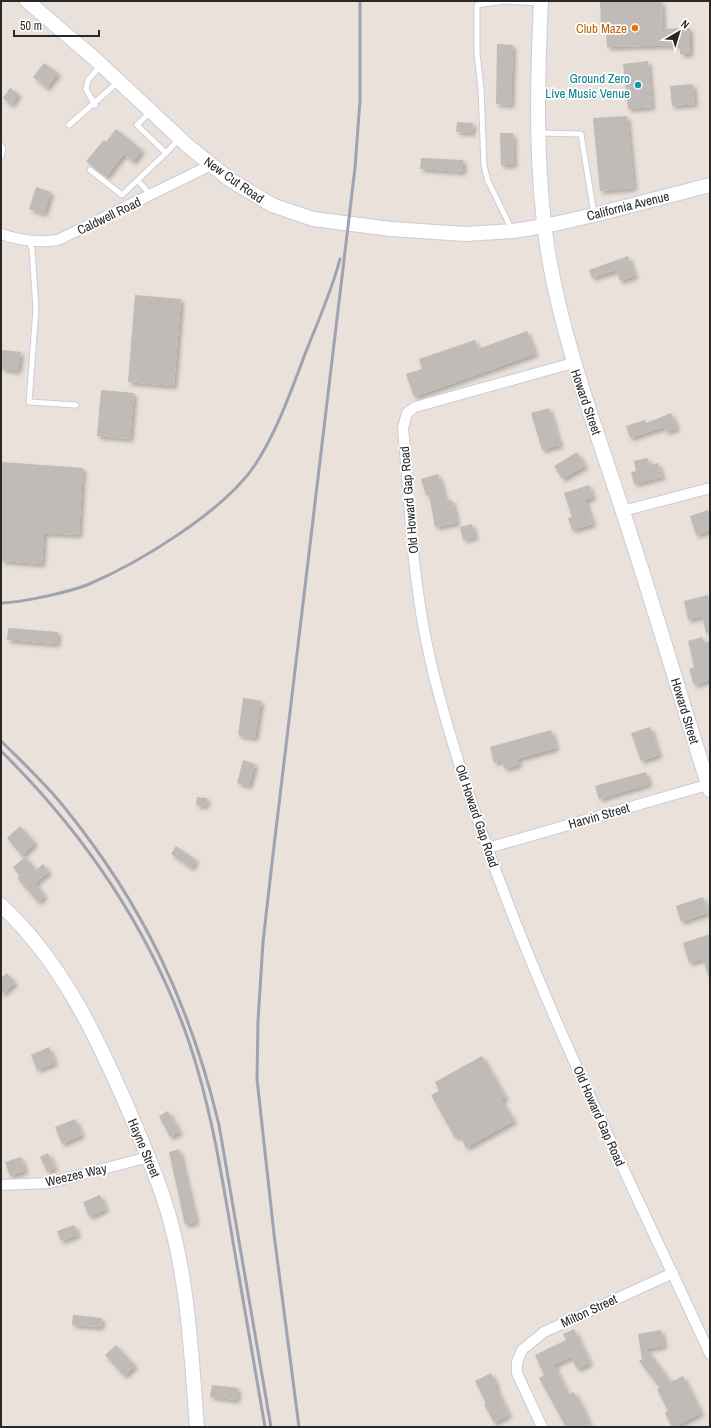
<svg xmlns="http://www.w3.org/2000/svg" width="711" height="1428" viewBox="0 0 711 1428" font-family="'Archivo Narrow',sans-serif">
<defs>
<filter id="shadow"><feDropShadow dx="3" dy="3" stdDeviation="2" flood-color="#0004"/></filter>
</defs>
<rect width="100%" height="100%" fill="#e9e1da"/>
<path fill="#c1bbb7" filter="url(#shadow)" d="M600,1H662L663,29L690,28V54H680V45L607,47L606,27H601Z
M497,44L513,45L511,105L496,104Z
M648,61L652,107L628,109L623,64Z
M44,63L58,73L47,88L33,77Z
M693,84L695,104L672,106L670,86Z
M10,88L19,94L11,105L3,98Z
M627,116L634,188L600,191L593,118Z
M457,122L473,123L472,133L456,132Z
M116,129L142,150L133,162L124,154L106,177L86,161L104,140L106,142Z
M500,133H513L514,165H501Z
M421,158L463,160V172L420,169Z
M36,187L51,192L44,214L29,209Z
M628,256L635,276L620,281L616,270L592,278L589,270Z
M135,295L181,299L174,386L128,382Z
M527,331L535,354L414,397L406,374L422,369L419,359L475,340L478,349Z
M1,350L21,352L18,371L1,369Z
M101,390L134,393L130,439L97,436Z
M549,408L560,445L542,450L531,413Z
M671,413L677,428L666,432L664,427L630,438L626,426L645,420L646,423Z
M577,452L585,466L562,479L554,466Z
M647,458L650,465L658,463L662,477L634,484L631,472L636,471L634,461Z
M1,462L83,468L79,535L44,533L42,564L1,561Z
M438,474L446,501L452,500L457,523L435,527L429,495H426L421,479Z
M589,485L593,497L585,500L593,524L572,530L568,518L572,517L564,493Z
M708,510L710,517V531L696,535L690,516Z
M472,524L475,537L463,540L460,527Z
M708,595L710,605V632L706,633L702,616L688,620L684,601Z
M8,628L58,632L57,644L7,640Z
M702,637L704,643L710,641V680L694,685L689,669L694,667L688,641Z
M243,698L261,701L255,738L238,735Z
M650,727L659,755L641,761L631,733Z
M551,730L556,748L517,759L519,765L504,769L502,760L494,763L490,747Z
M243,760L255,764L249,786L237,783Z
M646,772L649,784L599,799L595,786Z
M197,797L207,798L206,806L196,805Z
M20,826L35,843L22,856L7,838Z
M176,846L196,860L191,868L171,854Z
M25,857L36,870L43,864L49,872L35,883L45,896L38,902L17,878L20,876L13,867Z
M703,897L708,913L681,922L676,906Z
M710,934V975H708L703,959L689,963L683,943Z
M7,973L15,983L1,995V978Z
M49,1047L55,1063L37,1070L31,1055Z
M482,1056L506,1098L501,1100L514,1121L466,1148L460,1135L455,1138L431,1095L439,1091L435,1082Z
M168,1111L180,1132L170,1137L159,1116Z
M75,1119L82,1135L62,1144L55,1127Z
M179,1149L196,1222L185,1225L169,1152Z
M48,1153L55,1168L47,1172L40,1157Z
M21,1157L25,1171L10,1176L5,1162Z
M100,1195L106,1209L89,1217L83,1202Z
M74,1225L78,1235L61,1241L57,1231Z
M73,1315L102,1318L101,1327L72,1325Z
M574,1329L590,1363L577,1369L571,1357L554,1365L568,1394L574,1392L583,1408L590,1427H566L539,1378L544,1375L535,1355L566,1340L563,1334Z
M661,1330L664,1346L646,1349L671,1382L683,1376L701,1413L675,1427H672L665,1413L668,1411L657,1389L660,1388L639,1361L642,1359L638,1334Z
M116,1345L135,1366L124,1376L105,1355Z
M491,1373L497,1385L495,1386L509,1415L494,1423L484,1404L486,1403L475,1381Z
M212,1385L238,1388L237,1400L210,1397Z"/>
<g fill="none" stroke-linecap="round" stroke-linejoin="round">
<g stroke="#c9cdd9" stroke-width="7">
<path id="lane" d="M504,1L477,5V53L481,89L484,166L488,181L512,230
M505,1L540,3
M95,105L86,89L88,80L100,66
M69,125L118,82
M540,133L581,134L594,214
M1,145L3,149L1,157
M166,153L179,139
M90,170L122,195L166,153L137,125L150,112
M138,181L151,195
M29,241L32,249L36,309L29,402L76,405"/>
</g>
<g stroke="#c9cdd9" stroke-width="12">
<path id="street" d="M1,234C21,241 38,243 58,240L211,165
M573,363L415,407L407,413L403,428C410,504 412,579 429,654C441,709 458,762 476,815C539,1001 628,1176 710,1354
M623,511L710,488
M488,848L710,784
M1,1185L48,1183L149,1157
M542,1427L517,1373V1362L522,1350L544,1332L673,1273"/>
</g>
<g stroke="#c9cdd9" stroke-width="16">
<path id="secondary" d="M27,1L95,59L188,146L229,179L272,205L313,219L391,229L465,234L513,231L545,226L594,215L710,185
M541,1C537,86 535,174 549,258C564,344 595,426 622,509C653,602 680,697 710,790
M1,905C62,962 96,1035 129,1111C146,1152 164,1192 174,1235C189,1297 192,1364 197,1427"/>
</g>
<use href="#lane" stroke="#fff" stroke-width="5"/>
<use href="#street" stroke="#fff" stroke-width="10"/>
<use href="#secondary" stroke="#fff" stroke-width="14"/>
<path stroke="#9ea2b1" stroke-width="3" d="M1,603C24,602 65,593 87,585C139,563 223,512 255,465C278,430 292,388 307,349C319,319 332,290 340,259
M1,741C22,762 45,783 64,807C143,904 190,1004 219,1125L271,1427
M1,751C84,833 149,928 188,1039C210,1103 221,1170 232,1236C243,1299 254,1363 265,1427
M299,1427L274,1234L257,1079L258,1021L263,942L272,863L355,168L360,100V1"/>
</g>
<circle fill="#e8710a" stroke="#fff" stroke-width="1.5" cx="635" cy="28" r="4"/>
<circle fill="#0f9aa8" stroke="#fff" stroke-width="1.5" cx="638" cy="85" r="4"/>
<g text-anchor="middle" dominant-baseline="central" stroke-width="3.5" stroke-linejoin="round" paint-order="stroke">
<g font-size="13" fill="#c56008" stroke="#fff" text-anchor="end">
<text x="627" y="28">Club Maze</text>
</g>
<g font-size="13" fill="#0d838f" stroke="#fff" text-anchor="end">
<text x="630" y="78">Ground Zero<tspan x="630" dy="15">Live Music Venue</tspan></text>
</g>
<g font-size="13" fill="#282828" stroke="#fff">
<text transform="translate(234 180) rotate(35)">New Cut Road</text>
<text transform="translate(628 206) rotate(-14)">California Avenue</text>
<text transform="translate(109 216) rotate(-26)">Caldwell Road</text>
<text transform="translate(586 402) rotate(71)">Howard Street</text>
<text transform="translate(409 500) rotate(-95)">Old Howard Gap Road</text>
<text transform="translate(685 711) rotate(73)">Howard Street</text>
<text transform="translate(477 816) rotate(71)">Old Howard Gap Road</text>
<text transform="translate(599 816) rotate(-16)">Harvin Street</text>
<text transform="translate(599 1116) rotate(66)">Old Howard Gap Road</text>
<text transform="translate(144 1148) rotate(67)">Hayne Street</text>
<text transform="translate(76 1175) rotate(-13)">Weezes Way</text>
<text transform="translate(589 1311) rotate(-25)">Milton Street</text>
</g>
</g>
<rect width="711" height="1428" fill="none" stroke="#282828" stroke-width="4"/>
<g transform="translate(679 32) rotate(38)" stroke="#ffffff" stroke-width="3" paint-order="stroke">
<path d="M0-3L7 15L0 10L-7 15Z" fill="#282828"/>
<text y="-6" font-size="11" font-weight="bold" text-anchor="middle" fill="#282828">N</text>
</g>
<path d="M14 30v6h85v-6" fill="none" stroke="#282828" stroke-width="2"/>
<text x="20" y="30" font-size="12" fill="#282828" stroke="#ffffff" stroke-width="3" paint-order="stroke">50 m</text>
</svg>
